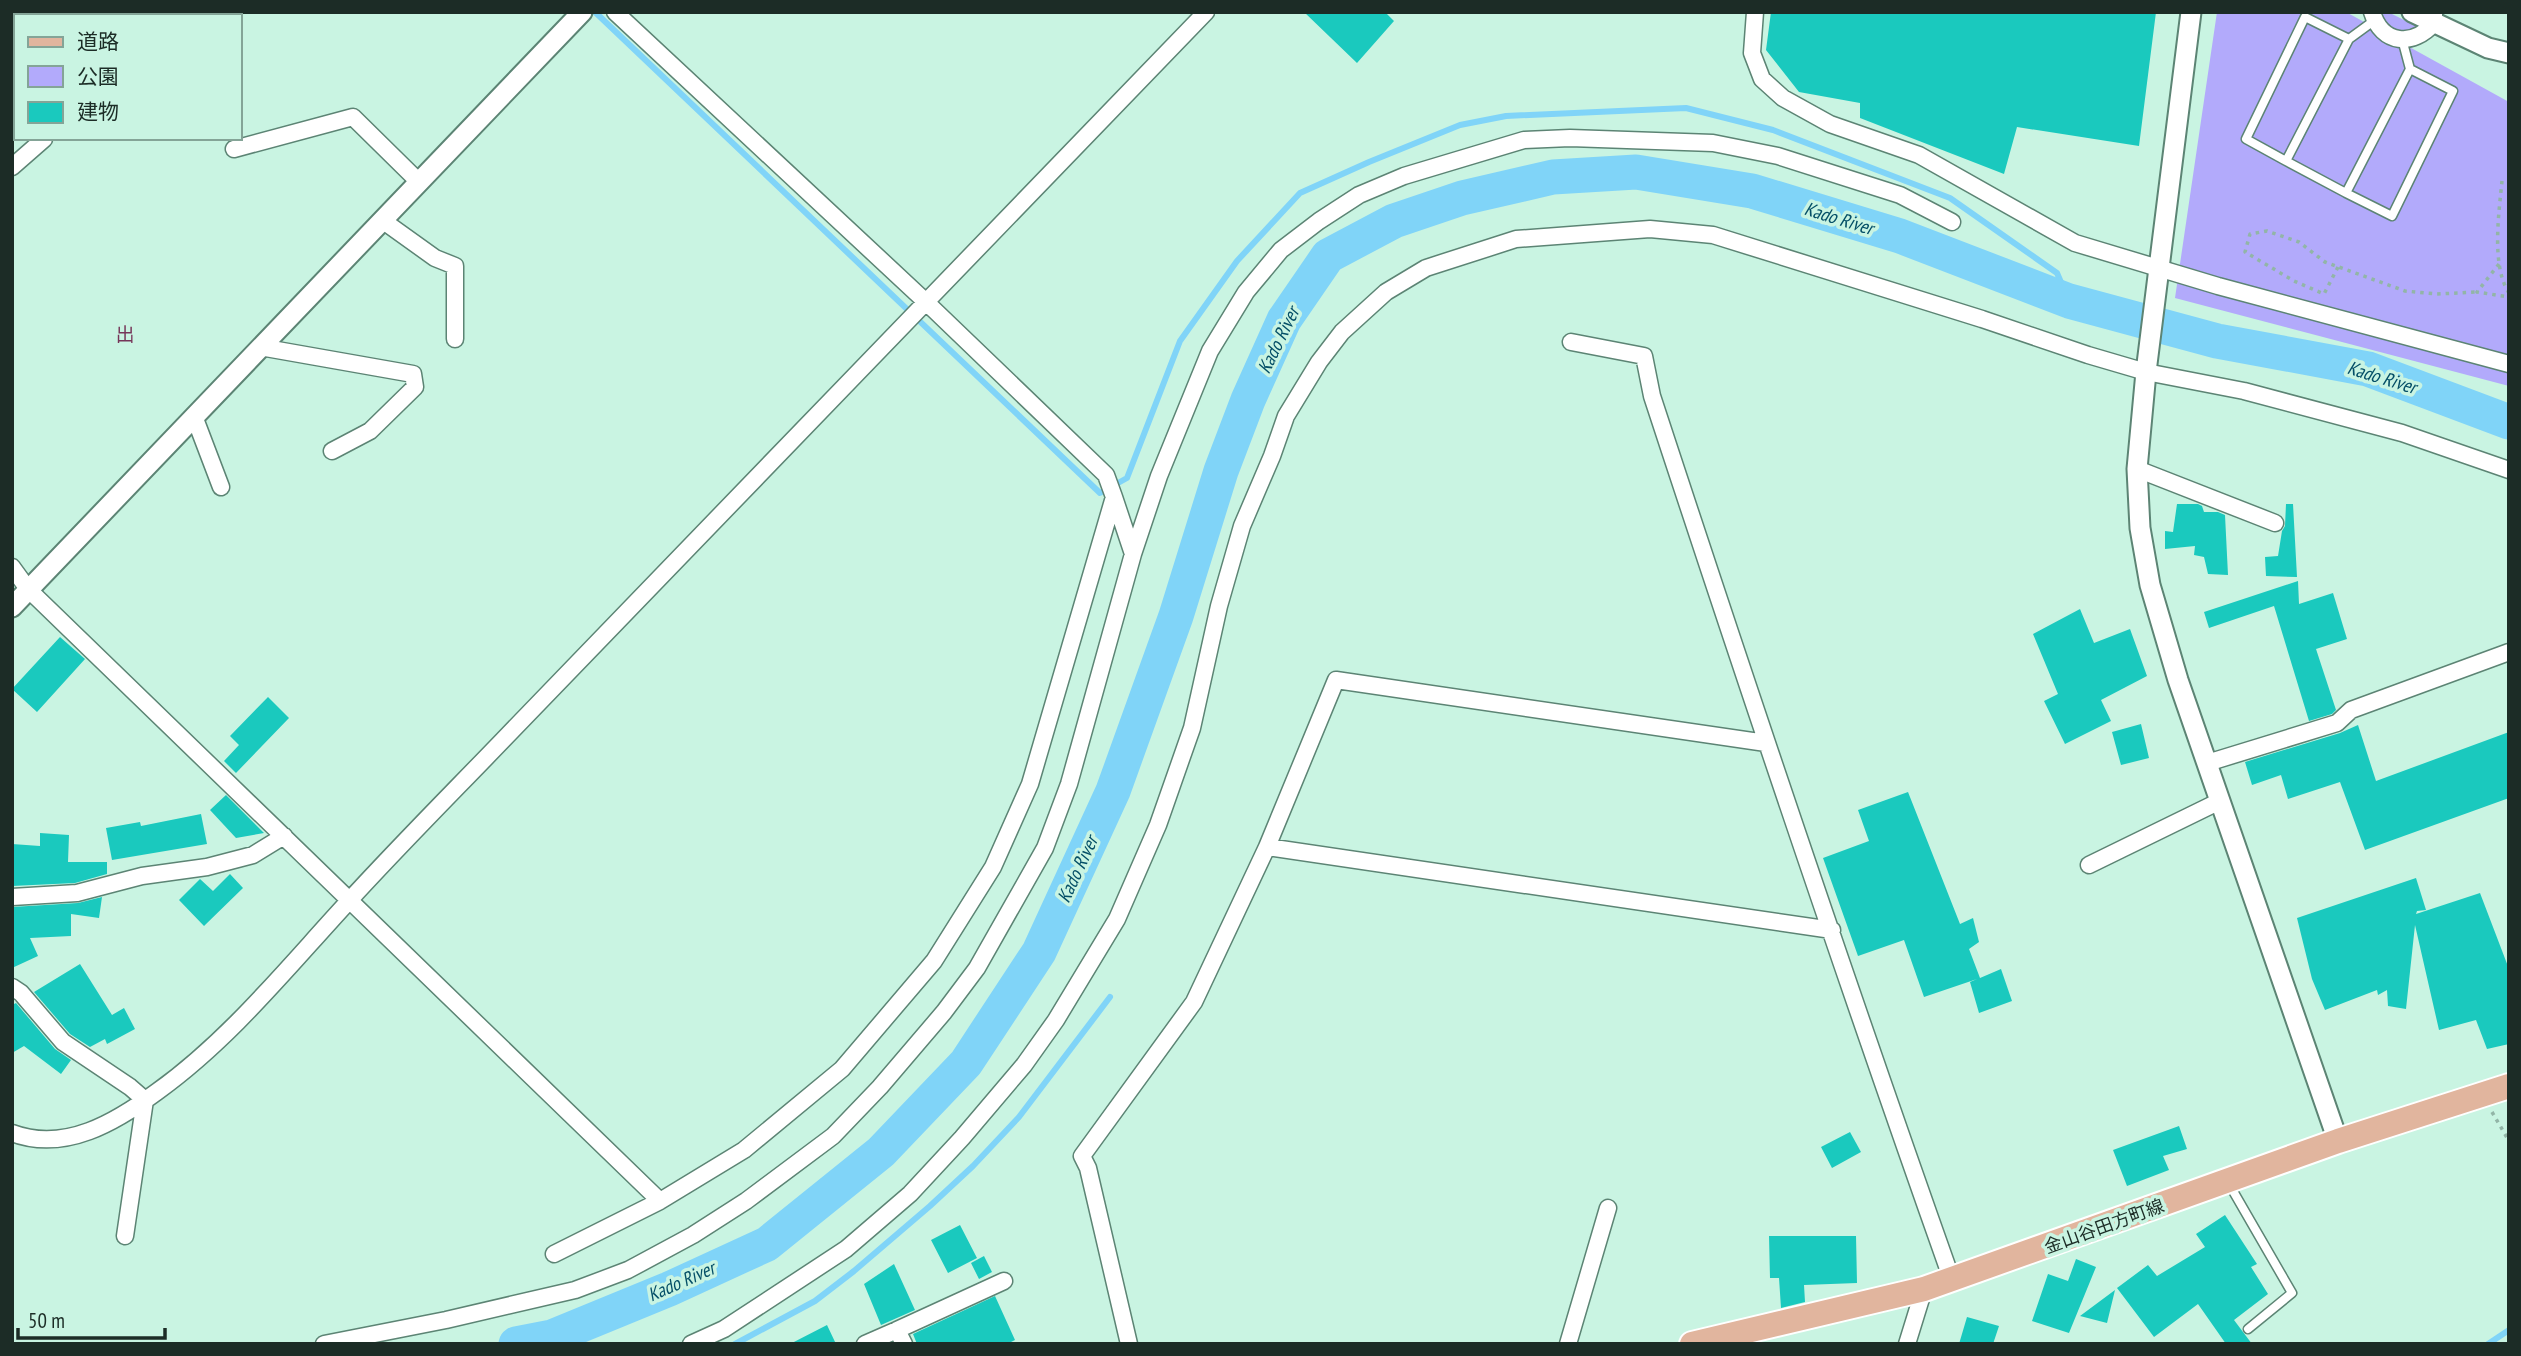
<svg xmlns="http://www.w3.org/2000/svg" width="2521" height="1356" viewBox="0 0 2521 1356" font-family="'PT Sans Narrow','Noto Sans JP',sans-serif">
<rect width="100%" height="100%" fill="#c9f4e2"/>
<path fill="#b2aafb" d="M2217,12H2346L2509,102V386L2175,298Z
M2383,12H2388L2416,26L2409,32C2397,31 2391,30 2383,20Z"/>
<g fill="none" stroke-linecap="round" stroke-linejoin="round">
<path stroke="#80d4f8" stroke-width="6" d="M595,12L1100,493L1127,478L1180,341L1237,261L1300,193L1369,162L1460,125L1506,116L1686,108L1773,130L1950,198L2057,273L2069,301
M144,16L153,12
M12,65L16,64
M735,1344L815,1301L854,1271L930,1206L973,1166L1019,1117L1110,997
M2488,1344L2509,1330"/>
<path stroke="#80d4f8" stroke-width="35" d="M516,1344L552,1337L669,1289L767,1244L881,1152L966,1063L1039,952L1113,791L1176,616L1221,471L1248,400L1284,320L1328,256L1394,221L1462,198L1553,177L1636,172L1752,191L1900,236L2069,301L2217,341L2368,369L2509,422"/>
</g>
<path fill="#1ac9be" d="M1304,12H1385L1394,21L1357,63Z
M1771,12H2156L2139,146L2017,127L2004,174L1860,118V103L1799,92L1766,50Z
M2177,504H2198L2202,506L2204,512H2218L2225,515L2228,575L2208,574L2204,557L2194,555L2195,546L2165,549V531L2173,532Z
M2286,504H2293L2297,577L2266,576L2265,557L2278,556L2282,531L2285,526Z
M2298,581L2299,604L2333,593L2347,639L2316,649L2336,710L2332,714L2309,721L2274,606L2209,628L2204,612Z
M2080,609L2094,643L2130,629L2147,676L2101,700L2111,721L2065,744L2044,701L2058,694L2033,634Z
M60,637L85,659L37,712L12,689Z
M268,697L289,718L236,773L224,761L239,745L230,736Z
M2141,724L2149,758L2121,765L2112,732Z
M2358,725L2376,781L2509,732V798L2365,850L2340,782L2288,799L2281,775L2252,785L2245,762L2340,733Z
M1908,792L1960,924L1973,918L1979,942L1969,949L1980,978L2001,969L2012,1001L1979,1013L1970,982L1977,979L1924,997L1904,940L1858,956L1823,858L1869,841L1858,810Z
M226,795L264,833L236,838L210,810Z
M201,814L207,844L112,860L106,828L140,822L141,826Z
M40,833L69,835L68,862H107V874L75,883L12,886V844L40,846Z
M230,874L243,888L204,926L179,900L200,879L213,891Z
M2416,878L2426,910L2417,911L2416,914L2480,893L2509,969V1044L2487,1049L2476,1020L2439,1030L2415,925L2406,1009L2388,1006L2387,990L2378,995L2377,990L2325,1010L2312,979L2297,918Z
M102,897L99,918L71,914V936L30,938L38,956L12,968V907L78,903Z
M80,964L112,1015L124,1008L135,1029L107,1044L105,1039L90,1047L70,1034L34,992Z
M16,1003L55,1049L71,1060L61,1074L24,1046L12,1053V1005Z
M2179,1126L2187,1149L2163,1156L2169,1170L2127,1186L2113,1150Z
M1850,1132L1861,1152L1832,1168L1821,1147Z
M2225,1215L2257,1264L2251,1267L2268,1294L2234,1320L2252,1344H2226L2198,1304L2154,1337L2117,1288L2148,1265L2157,1276L2205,1247L2196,1234Z
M960,1225L977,1258L948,1273L931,1240Z
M1769,1236H1856L1857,1283L1804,1285L1805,1302L1781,1308L1779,1278H1770Z
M984,1256L992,1272L979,1279L971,1263Z
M2076,1259L2096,1267L2069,1333L2032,1321L2048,1274L2068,1281Z
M894,1264L915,1310L881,1325L864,1284Z
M2115,1290L2107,1323L2080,1316Z
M995,1296L1015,1340L1007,1344H917L913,1334Z
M1967,1317L1999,1326L1993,1344H1959Z
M827,1325L836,1344H790Z"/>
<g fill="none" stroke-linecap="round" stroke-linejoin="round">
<g stroke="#5c8474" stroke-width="11">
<path id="service" d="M2402,39L2410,69L2453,91L2392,216L2346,193L2410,69
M2286,161L2246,139L2305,17L2349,39
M2346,193L2286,161L2349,39L2375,20
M2229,1184L2292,1293L2248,1329"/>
</g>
<g stroke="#5c8474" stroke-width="19">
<path id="minor" d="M1755,12L1752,53L1762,79L1783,98L1830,124L1919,155L2075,243L2218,286L2509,364
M2372,12C2382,45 2413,47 2434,23V12
M234,149L353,117L419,182
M12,167L44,139
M382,220L435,258L455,266V339
M1571,342L1644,356L1652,396C1749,692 1848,987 1952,1280
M260,347L413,374L415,387L370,431L332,451
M194,416L221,487
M2137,469L2275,523
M1133,554L1159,476L1210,351L1246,292L1281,250L1319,221L1359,195L1404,176L1524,140L1570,138L1713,143L1778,156L1900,195L1952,222
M12,567L28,589L660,1201L744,1150L842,1069L934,961L993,867L1030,784L1114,497L1106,475L926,302L615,12
M1766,743L1336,680L1267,847L1832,930
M2207,763L2337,723L2351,710L2509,652
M2089,865L2220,801
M12,897L77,893L142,876L207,867L253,855L284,836
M12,987L21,993L63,1042L130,1087L145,1100L125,1236
M12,1133C65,1153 116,1122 158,1091C230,1039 287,968 347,903C398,847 451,794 503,740C737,497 972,255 1206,12
M554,1254L660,1201
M324,1344L446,1320L575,1290L628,1270L693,1235L746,1201L833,1136L880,1087L944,1012L977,968L1045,848L1069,784L1133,554L1114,497
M691,1344L724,1329L846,1249L910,1194L962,1138L1024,1065L1056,1020L1117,919L1158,825L1192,728L1219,606L1242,526L1272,456L1286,416L1319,362L1342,332L1386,292L1426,268L1516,239L1650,229L1713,235L1982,319L2088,355L2146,372L2244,391L2402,433L2509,470
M865,1344L897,1330
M904,1344L897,1330L1004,1281
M1129,1344L1088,1168L1082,1156L1194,1002L1267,847
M1568,1344L1608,1208
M1907,1344L1924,1289"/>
</g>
<g stroke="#5c8474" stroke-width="23">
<path id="tertiary" d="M2191,12L2146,372L2137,469L2140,528L2150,585L2178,680L2338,1141
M2412,12L2488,48L2509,53
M12,607L582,12"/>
</g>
<g stroke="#fff" stroke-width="28">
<path id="primary" d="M1692,1344L1924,1289L2338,1141L2509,1086"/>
</g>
<path stroke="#92b5a7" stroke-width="3.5" stroke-dasharray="3.5 5" stroke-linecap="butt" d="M2502,181C2499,212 2491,266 2509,293
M2499,264L2477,292L2509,297
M2338,267L2324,294L2294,281L2245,252L2250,234L2267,231L2299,242L2325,262L2405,291L2437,294L2477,292
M2492,1112L2509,1141"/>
<use href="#service" stroke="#fff" stroke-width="8"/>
<use href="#minor" stroke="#fff" stroke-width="16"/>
<use href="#tertiary" stroke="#fff" stroke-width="19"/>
<use href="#primary" stroke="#e1b59e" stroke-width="24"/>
</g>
<g text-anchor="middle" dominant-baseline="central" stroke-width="7" stroke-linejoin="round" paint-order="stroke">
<g font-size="18" fill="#1c2c26" stroke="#c9f4e2">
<text transform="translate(2104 1226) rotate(-20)">金山谷田方町線</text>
</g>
<g font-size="19" font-style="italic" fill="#054f67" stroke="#c9f4e2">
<text transform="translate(1839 218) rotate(17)">Kado River</text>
<text transform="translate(1278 340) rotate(-64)">Kado River</text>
<text transform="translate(2382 377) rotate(17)">Kado River</text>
<text transform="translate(1077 869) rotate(-65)">Kado River</text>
<text transform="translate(681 1281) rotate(-24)">Kado River</text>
</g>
<g font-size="19" fill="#763659" stroke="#c9f4e2">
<text x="125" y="334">出</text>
</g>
</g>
<rect width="2521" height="1356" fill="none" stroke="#1c2c26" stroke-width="28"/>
<rect x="14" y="14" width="228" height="126" fill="#c9f4e2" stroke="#84a497" stroke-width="2"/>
<rect x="28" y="37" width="35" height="10" fill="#e1b59e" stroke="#84a497" stroke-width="2"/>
<text x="77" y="49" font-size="21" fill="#1c2c26">道路</text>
<rect x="28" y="66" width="35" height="21" fill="#b2aafb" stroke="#84a497" stroke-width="2"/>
<text x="77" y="84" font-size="21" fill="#1c2c26">公園</text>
<rect x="28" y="102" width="35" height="21" fill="#1ac9be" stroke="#84a497" stroke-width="2"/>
<text x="77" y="119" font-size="21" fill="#1c2c26">建物</text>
<path d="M18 1328v10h147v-10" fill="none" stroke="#1c2c26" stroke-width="3.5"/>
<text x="28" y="1328" font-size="21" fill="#1c2c26" stroke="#c9f4e2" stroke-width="5" paint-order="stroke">50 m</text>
</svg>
